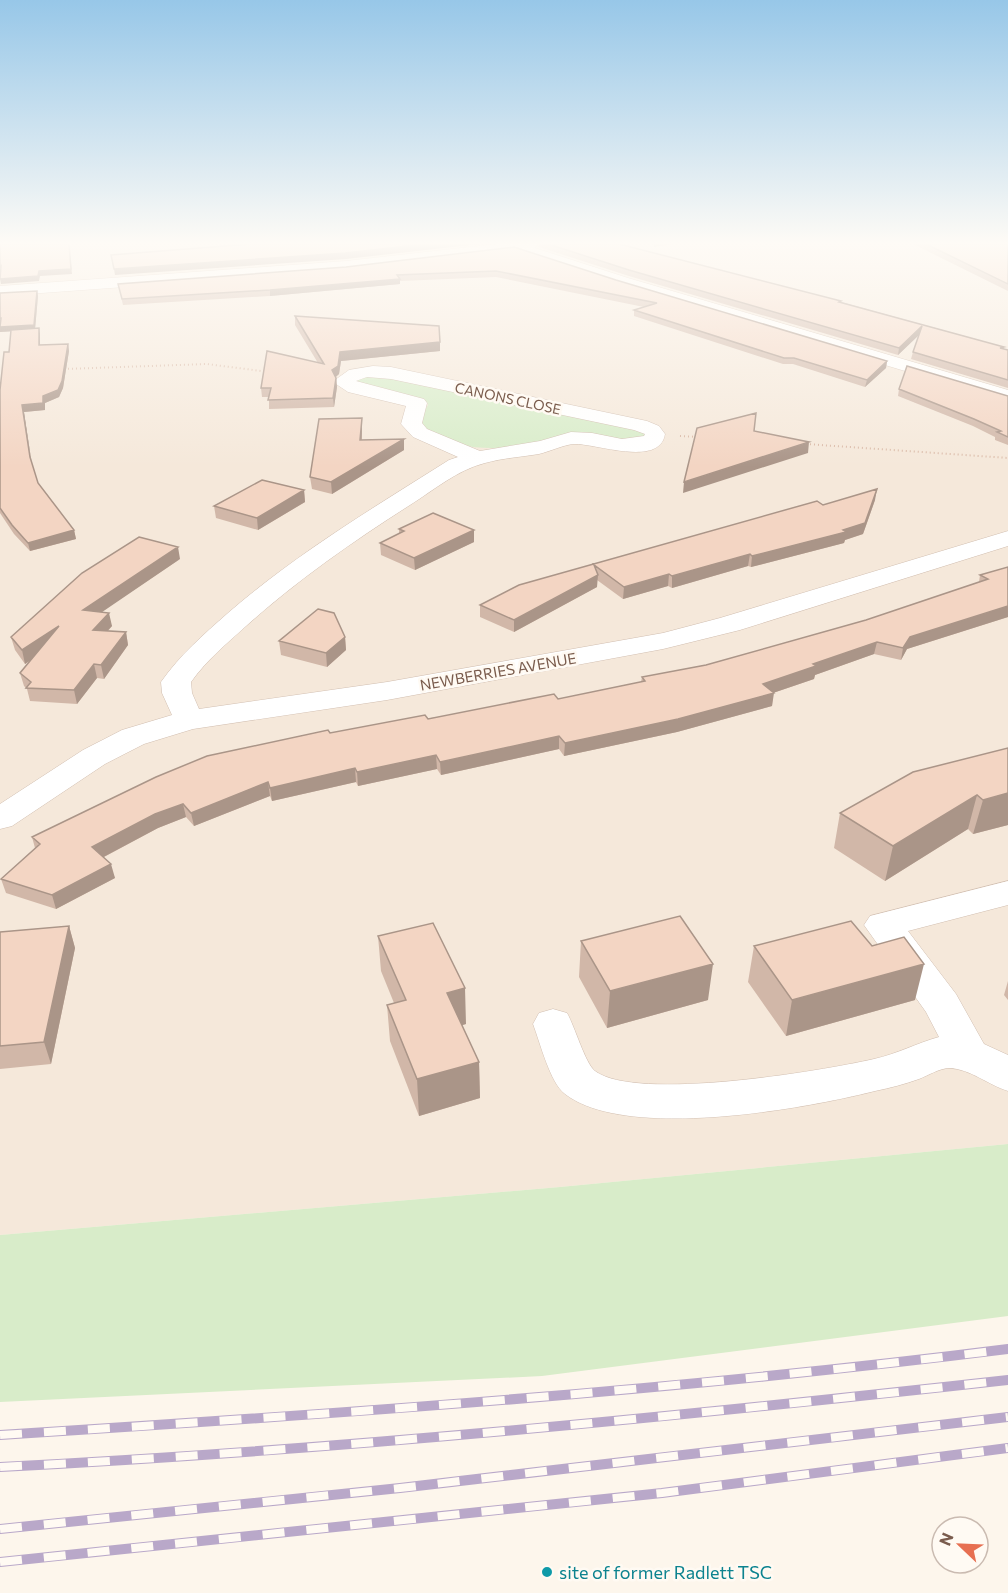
<svg xmlns="http://www.w3.org/2000/svg" width="1008" height="1593" viewBox="0 0 1008 1593" font-family="Commissioner,sans-serif">
<rect width="100%" height="100%" fill="#fdf6ec"/>
<path fill="#f5e8da" d="M0,244H1008V1144L560,1187L0,1235Z"/>
<path fill="#d8ecc9" d="M369,374L635,428L647,433L639,442C621,440 602,435 584,435C573,436 562,439 552,441C514,448 464,456 430,431C418,423 421,416 428,405L427,402L358,385L353,380Z
M1008,1144V1316L542,1376L0,1402V1235L560,1187Z"/>
<g fill="none" stroke-linecap="round" stroke-linejoin="round">
<g stroke="#d1beb0" stroke-width="1">
<path id="minor" d="M497,244H539L535,248L628,278L1008,390V402L616,284L514,250L346,271L0,296V286L346,261Z
M373,366L391,367L647,421L659,426L665,434C660,468 595,443 574,444C563,445 551,451 539,454C521,457 503,458 485,463C457,470 434,490 410,505C352,542 296,581 245,627C225,645 206,661 191,682L192,693L199,709L387,682L663,633L720,618L1008,531V546L740,630L663,649L387,700L193,729L144,744L105,764L12,826L0,829V804L83,750L122,730L172,715L162,693L161,682C180,655 203,635 228,613C296,554 373,508 449,460L458,457L413,437L401,424L406,406L348,392L336,384L335,380L349,370ZM367,377L391,379L634,430L645,434L644,436L622,439L592,433L571,432L540,441L480,451L427,429L422,423L427,403L424,399L356,381Z
M1008,881V905L908,931L956,994L984,1044L1008,1055V1091C988,1085 971,1069 949,1068C938,1069 929,1075 919,1079C905,1084 890,1088 875,1091C804,1109 626,1141 565,1094C550,1083 540,1042 533,1024L539,1013L553,1009L567,1013C575,1027 585,1063 595,1071C636,1102 822,1071 874,1059C897,1054 917,1043 939,1037L926,1012L864,925L870,916Z"/>
</g>
<path stroke="#d9b8a5" stroke-width="2" stroke-dasharray="1 3" stroke-linecap="butt" d="M64,369L207,364L269,372
M680,436L700,437
M806,444L1008,458"/>
<use href="#minor" fill="#fff" fill-rule="evenodd"/>
<g stroke="#b9a8c9" stroke-width="10">
<path id="rail" d="M0,1435C337,1414 673,1391 1008,1349
M0,1467C337,1450 673,1417 1008,1380
M0,1529L400,1488L1008,1417
M0,1562L662,1493L1008,1448"/>
</g>
<use href="#rail" stroke="#fffaf3" stroke-width="8" stroke-dasharray="22" stroke-linecap="butt"/>
</g>
<path fill="#d1b7a8" d="M539,244H619L841,301V302L1004,347V349L1008,350V388L911,359L913,352L919,335L898,355L629,276L539,247Z
M913,244H1008V291Z
M514,247L616,280L887,361L886,368L865,387L793,364H783L634,316V310L644,307L496,277L400,281V284L270,296L123,305L118,284L346,267Z
M37,291L38,296L35,328L40,334V345L68,344L69,351L63,388L59,397L45,403V410L24,412L31,461L38,483L74,530L76,539L30,551L14,534L0,513V390L9,352L11,331L0,332Z
M295,316L439,326L440,351L341,361L339,374L336,377L337,387L334,407L269,409V397H262L261,388L318,363L295,325Z
M899,389L1008,396V445L995,440V437L973,426L898,396Z
M362,429V440L404,450L332,494L312,489L310,477Z
M304,490L305,502L258,530L216,518L214,506Z
M875,500L863,534L845,540L844,543L751,567L748,566L672,588L668,586L623,599L597,580V587L514,632L480,617V605L519,585L823,505Z
M399,529L474,542L415,570L381,555L380,543L399,534Z
M180,559L101,612L112,626L108,631L126,632L128,645L104,679L97,678L77,704L30,701L27,689L24,686L20,673L31,660L25,664L15,650L11,637Z
M1008,567V617L907,649L901,660L874,654L815,675L814,679L773,693L772,706L677,732L564,756L559,749L441,775L437,769L358,786L356,782L272,801L270,796L194,826L186,817L158,828L104,857L115,878L56,909L6,893L1,879L35,848L32,837L330,733L558,699L641,682L642,677L706,665L866,620L979,582L980,575Z
M345,637L346,650L327,667L281,655L279,641Z
M1008,748V825L973,834L968,829L885,881L834,848L840,813Z
M69,926L75,948L51,1064L0,1069V932Z
M378,936L466,1024L462,1025L479,1062L480,1098L419,1116L390,1041L387,1005L394,1003L381,971Z
M581,941L708,1000L607,1028L579,977Z
M754,946L915,1000L786,1036L748,982Z
M1008,981V1000L1004,995Z"/>
<path fill="#aa9588" d="M69,244L72,274L40,276L39,281L1,284L0,279L39,271Z
M426,244H479L346,259L115,275L114,269Z
M654,244H672L654,247Z
M400,279V284L270,296V290Z
M37,291L38,296L35,330L0,332V327Z
M922,326L921,333L898,355L899,348Z
M39,328L40,334V352L39,345Z
M440,342V351L341,361L339,374L333,379L332,370L340,352Z
M68,344L69,351L63,388L59,397L45,403V410L24,412L32,465L22,405L43,396Z
M887,361L886,368L865,387L867,380Z
M336,378L337,387L334,407L333,398Z
M362,418V429L361,451L360,440Z
M404,439V450L332,494L331,482Z
M809,442L808,453L683,493L684,482Z
M877,489L875,500L863,534L845,540L844,543L751,567L752,556L843,530Z
M304,490L305,502L258,530L257,518Z
M74,530L76,539L30,551L28,543Z
M474,530V542L415,570L414,558Z
M178,547L180,559L86,623L83,610Z
M750,554L748,566L672,588V576Z
M669,574L668,586L623,599L624,587Z
M598,575L597,587L514,632V620Z
M1008,606V617L907,649L901,660L903,648L910,637Z
M109,613L112,626L96,643L93,630Z
M59,626L62,639L25,664L22,650Z
M126,632L128,645L104,679L101,665Z
M345,637L346,650L327,667L326,653Z
M877,642L874,654L815,675L814,679L764,696L774,693L772,706L677,732L564,756L565,743L763,684L813,664Z
M94,664L97,678L77,704L74,690Z
M559,736V749L441,775L440,762Z
M436,755L437,769L358,786L357,772Z
M355,768L356,782L272,801L270,788Z
M268,782L270,796L194,826L191,813Z
M1008,793V825L973,834L983,800Z
M977,795L968,829L885,881L893,846Z
M183,804L186,817L158,828L96,861L92,847L155,814Z
M111,864L115,878L56,909L52,895Z
M69,926L75,948L51,1064L44,1042Z
M713,964L708,1000L607,1028L610,991Z
M924,964L915,1000L786,1036L792,1000Z
M465,988L466,1024L449,1029L447,993Z
M479,1062L480,1098L419,1116L417,1079Z"/>
<path fill="#f3d5c3" stroke="#aa9588" stroke-width="1.5" d="M0,244H69L71,269L39,271L38,276L0,279L1,266L0,267Z
M250,244H426L345,253L114,269L111,255Z
M548,244H619L841,301L839,302L1004,347L1000,348L1008,350V380L913,352L922,326L899,348L629,270Z
M926,244H1008V284Z
M514,247L616,280L887,361L867,380L794,358H784L634,310L657,303L496,271L397,275L400,279L270,290L122,299L118,284L346,267Z
M37,291L34,325L0,327L1,318H0V293Z
M295,316L439,326L440,342L340,352L338,366L332,370L336,378L333,398L268,400L271,388H261L267,351L324,364Z
M39,328V345L68,344L62,381L58,390L43,396V403L22,405L30,457L38,483L74,530L28,543L12,525L0,508V390L4,352H9L11,330Z
M907,366L1008,396V437L997,432L1001,431L974,419L899,389Z
M756,413L754,431L809,442L684,482L697,428Z
M362,418L360,440L404,439L331,482L310,477L319,419Z
M262,480L304,490L257,518L214,506Z
M877,489L865,523L843,530L846,532L752,556L750,554L672,576L669,574L624,587L594,565L598,575L514,620L480,605L519,585L817,501L823,505Z
M433,513L474,530L414,558L380,543L404,531L399,529Z
M139,537L178,547L83,610L109,613L93,630L126,632L101,665L94,664L74,690L26,688L31,682L20,673L59,626L22,650L11,637L82,573Z
M1008,567V606L910,637L903,648L877,642L813,664L816,666L763,684L774,693L678,719L565,743L559,736L440,762L436,755L357,772L355,768L270,788L268,782L191,813L183,804L155,814L92,847L111,864L52,895L1,879L40,844L32,837L156,777L207,756L328,730L330,733L425,715L428,719L554,694L558,699L645,681L642,677L706,665L866,620L988,579L980,575Z
M318,609L334,613L345,637L326,653L279,641Z
M1008,748V793L983,800L977,795L893,846L840,813L913,772Z
M680,916L713,964L610,991L581,941Z
M851,921L872,946L904,937L924,964L792,1000L754,946Z
M433,923L465,988L447,993L479,1062L417,1079L387,1005L406,1000L378,936Z
M69,926L44,1042L0,1046V932Z"/>
<linearGradient id="sky" x2="0" y2="1"><stop stop-color="#97c7e8"/><stop offset="0.52" stop-color="#fefbf6"/><stop offset="1" stop-color="#fefbf6" stop-opacity="0"/></linearGradient>
<rect width="1008" height="467" fill="url(#sky)"/>
<circle fill="#0f9aa8" stroke="#fffaf3" stroke-width="2" cx="547" cy="1572" r="6"/>
<g text-anchor="middle" dominant-baseline="central" stroke-width="5" stroke-linejoin="round" paint-order="stroke">
<g font-size="14" fill="#7a5c4d" stroke="#fffaf3">
<text transform="translate(508 398) rotate(12)">CANONS CLOSE</text>
</g>
<g font-size="15" fill="#7a5c4d" stroke="#fffaf3">
<text transform="translate(498 671) rotate(-10)">NEWBERRIES AVENUE</text>
</g>
<g font-size="18" fill="#0d838f" stroke="#fffaf3" text-anchor="start">
<text x="559" y="1572">site of former Radlett TSC</text>
</g>
</g>
<g transform="translate(960 1545) rotate(293)"><circle r="28" fill="#fffaf3" stroke="#cabbb1" stroke-width="1.5"/>
<path d="M0-4.5L10 22L0 15L-10 22Z" fill="#e76f51"/>
<text y="-9" font-size="16" font-weight="bold" text-anchor="middle" fill="#7a5c4d">N</text>
</g>
</svg>
